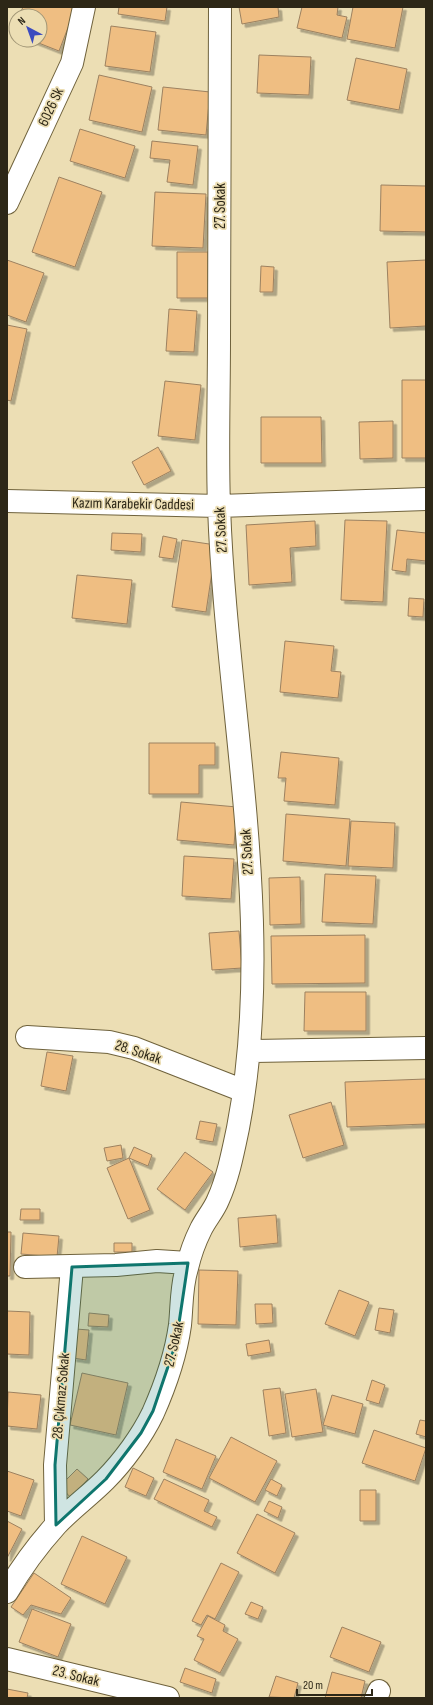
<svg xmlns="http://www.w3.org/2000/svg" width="433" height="1705" viewBox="0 0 433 1705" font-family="'Sofia Sans Condensed',sans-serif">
<defs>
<filter id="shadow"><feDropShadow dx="3.5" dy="3.5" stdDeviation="0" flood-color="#0004"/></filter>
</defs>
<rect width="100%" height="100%" fill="#ecdeb4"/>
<path fill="#efbe82" stroke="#9c8160" filter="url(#shadow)" d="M23,7H76L59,51L31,40H40V16H19Z
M119,7H167L165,21L118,14Z
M239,7H278L279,17L242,24Z
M302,7H338L337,15L347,17L342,38L297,28Z
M353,7H403L395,48L347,39Z
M111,26L156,32L150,72L105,66Z
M259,55L311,57L309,95L257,93Z
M356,58L407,69L399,110L347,100Z
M99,75L152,87L142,132L89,120Z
M163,87L210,92L206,135L158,130Z
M80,129L135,146L125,178L70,161Z
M152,141L198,146L193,185L167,182L170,160L150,158Z
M59,177L102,192L75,267L32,252Z
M381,185L426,186V232L380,231Z
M155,192L206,194L203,248L152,246Z
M177,252H208V298H177Z
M7,260L44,273L26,322L7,315Z
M426,260V326L390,328L387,262Z
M261,266L274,267L273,292H260Z
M169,309L197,311L194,352L166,351Z
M7,325L27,329L11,401L7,400Z
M402,380H426V458H402Z
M165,381L201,385L195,440L158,436Z
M261,417H321L322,463H261Z
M393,421V458L360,459L359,422Z
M158,447L171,471L144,485L132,462Z
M345,520L387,521L383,602L341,600Z
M315,521L316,546L290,548L292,582L249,585L246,525Z
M397,530L426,533V561L407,559L406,572L392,570Z
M112,533L142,534L141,552L111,550Z
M163,536L177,539L173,559L159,557Z
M182,540L216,545L206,612L172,607Z
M77,575L132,580L127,624L72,618Z
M409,598L424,599L423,617L408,616Z
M285,641L334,646L331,671L341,672L338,698L280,692Z
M149,743H215V765H199V794H149Z
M281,752L339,758L335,805L284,801L286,778H278Z
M181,802L237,807L234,845L177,840Z
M286,814L350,819L346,866L283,861Z
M351,821L395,823L393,868L348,866Z
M184,856L234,859L231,899L182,896Z
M325,874L376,876L373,924L322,922Z
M300,877L301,924L270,925L269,878Z
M239,931L242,968L212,970L209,933Z
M365,935V983L272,984L271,936Z
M305,992H366V1031H304Z
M47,1052L73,1056L66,1091L41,1086Z
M426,1079V1124L347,1127L345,1082Z
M331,1102L344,1145L303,1158L289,1115Z
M200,1121L217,1124L213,1142L196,1139Z
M121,1145L123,1158L107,1161L104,1148Z
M134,1147L152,1155L148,1166L129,1158Z
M185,1152L213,1172L185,1210L157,1189Z
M129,1158L150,1210L128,1219L107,1168Z
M21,1209H40V1220H20Z
M276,1215L278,1243L240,1247L238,1218Z
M7,1232H11L10,1276H7Z
M23,1233L59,1236L57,1257L21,1254Z
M114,1243H132V1252H114Z
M199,1270L238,1271L236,1325L198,1324Z
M339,1290L369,1302L355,1336L325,1324Z
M255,1304H272L273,1323L256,1324Z
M379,1308L394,1310L390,1333L375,1330Z
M7,1311L30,1312L29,1355L7,1354Z
M89,1313L109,1315L108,1327L88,1326Z
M76,1329L89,1330L86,1360L73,1358Z
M269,1340L271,1352L248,1356L246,1344Z
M82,1373L128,1383L116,1435L70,1425Z
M372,1380L385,1385L379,1404L366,1400Z
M280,1388L286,1433L269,1436L263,1390Z
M316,1389L323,1432L292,1437L285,1394Z
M8,1392L41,1395L37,1429L7,1426Z
M332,1395L363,1404L355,1434L323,1425Z
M420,1420L426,1421V1437L416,1434Z
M374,1430L426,1448L415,1481L362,1463Z
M231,1437L277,1461L255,1502L209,1478Z
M176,1439L216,1456L202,1489L163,1472Z
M133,1468L154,1478L146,1496L125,1487Z
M77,1469L88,1479L71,1498L60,1486Z
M7,1471L34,1480L21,1516L7,1511Z
M164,1479L209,1500L204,1511L217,1517L212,1527L154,1499Z
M271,1479L282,1485L277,1496L265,1490Z
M360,1490H376V1521H360Z
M269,1501L282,1507L278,1518L264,1511Z
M257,1514L295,1533L275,1573L237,1553Z
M7,1521L22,1529L7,1558Z
M82,1536L127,1557L105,1604L61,1584Z
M221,1563L239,1572L215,1619L207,1615L201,1625L192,1621Z
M34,1573L71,1598L61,1614L31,1605L23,1615L11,1607Z
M251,1602L263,1607L258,1619L245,1614Z
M32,1609L71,1624L58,1657L19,1642Z
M208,1616L225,1625L223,1631L238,1639L220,1673L194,1660L204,1639L197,1636Z
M342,1627L381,1642L369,1672L330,1657Z
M185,1668L216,1679L212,1693L180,1682Z
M332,1672L365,1681L361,1698H325Z
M276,1676L298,1683L294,1698L269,1697Z
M7,1689L28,1693L27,1698H7Z"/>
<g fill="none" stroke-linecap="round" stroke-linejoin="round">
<g stroke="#6f623c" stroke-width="24">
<path id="minor" d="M7,203L72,63L84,7
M7,501L219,506L426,499
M27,1037L109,1042L134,1048L244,1091
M249,1051L426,1048
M25,1267L116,1265L157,1261L188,1263
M56,1525L55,1465L72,1267
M7,1592C21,1568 37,1546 56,1525C71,1509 89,1496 105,1480C123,1462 142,1436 153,1413C165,1386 176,1354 180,1325C182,1306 181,1287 187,1268C190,1255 195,1241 201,1229C206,1219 214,1210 218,1200C228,1178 233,1152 238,1128C277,925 226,711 219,506C217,451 219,395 219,340C220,229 220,118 220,7
M7,1659L168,1698
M376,1698L379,1691"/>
</g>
<use href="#minor" stroke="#fff" stroke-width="22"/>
</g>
<path fill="#0f766e" fill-opacity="0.2" stroke="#0f766e" stroke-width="3" stroke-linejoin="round" d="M188,1263L176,1343L153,1411L141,1433L106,1479L56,1525L55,1465L72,1267Z"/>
<g text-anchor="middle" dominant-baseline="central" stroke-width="3.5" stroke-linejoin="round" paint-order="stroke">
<g font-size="15" fill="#2d2717" stroke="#ecdeb4">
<text transform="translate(51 107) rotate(-65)">6026 Sk</text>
<text transform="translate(220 206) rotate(-90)">27. Sokak</text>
<text transform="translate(133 504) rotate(1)">Kazım Karabekir Caddesi</text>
<text transform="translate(221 530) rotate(-93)">27. Sokak</text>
<text transform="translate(247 852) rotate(-93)">27. Sokak</text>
<text transform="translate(138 1052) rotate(18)">28. Sokak</text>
<text transform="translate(174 1344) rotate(-77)">27. Sokak</text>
<text transform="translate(61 1396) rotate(-85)">28. Çıkmaz Sokak</text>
<text transform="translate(76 1676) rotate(14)">23. Sokak</text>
</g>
</g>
<rect width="433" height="1705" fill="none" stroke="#2d2717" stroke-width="16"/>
<g transform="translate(28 28) rotate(319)"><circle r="19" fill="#ecdeb4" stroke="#a09575"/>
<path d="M0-3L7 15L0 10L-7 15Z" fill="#3c4bbf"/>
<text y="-6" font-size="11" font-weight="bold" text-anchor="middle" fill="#2d2717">N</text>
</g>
<path d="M297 1689v6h75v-6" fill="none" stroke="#2d2717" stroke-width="2"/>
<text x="303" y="1689" font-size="12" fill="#2d2717" stroke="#ecdeb4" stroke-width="3" paint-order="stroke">20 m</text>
</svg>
